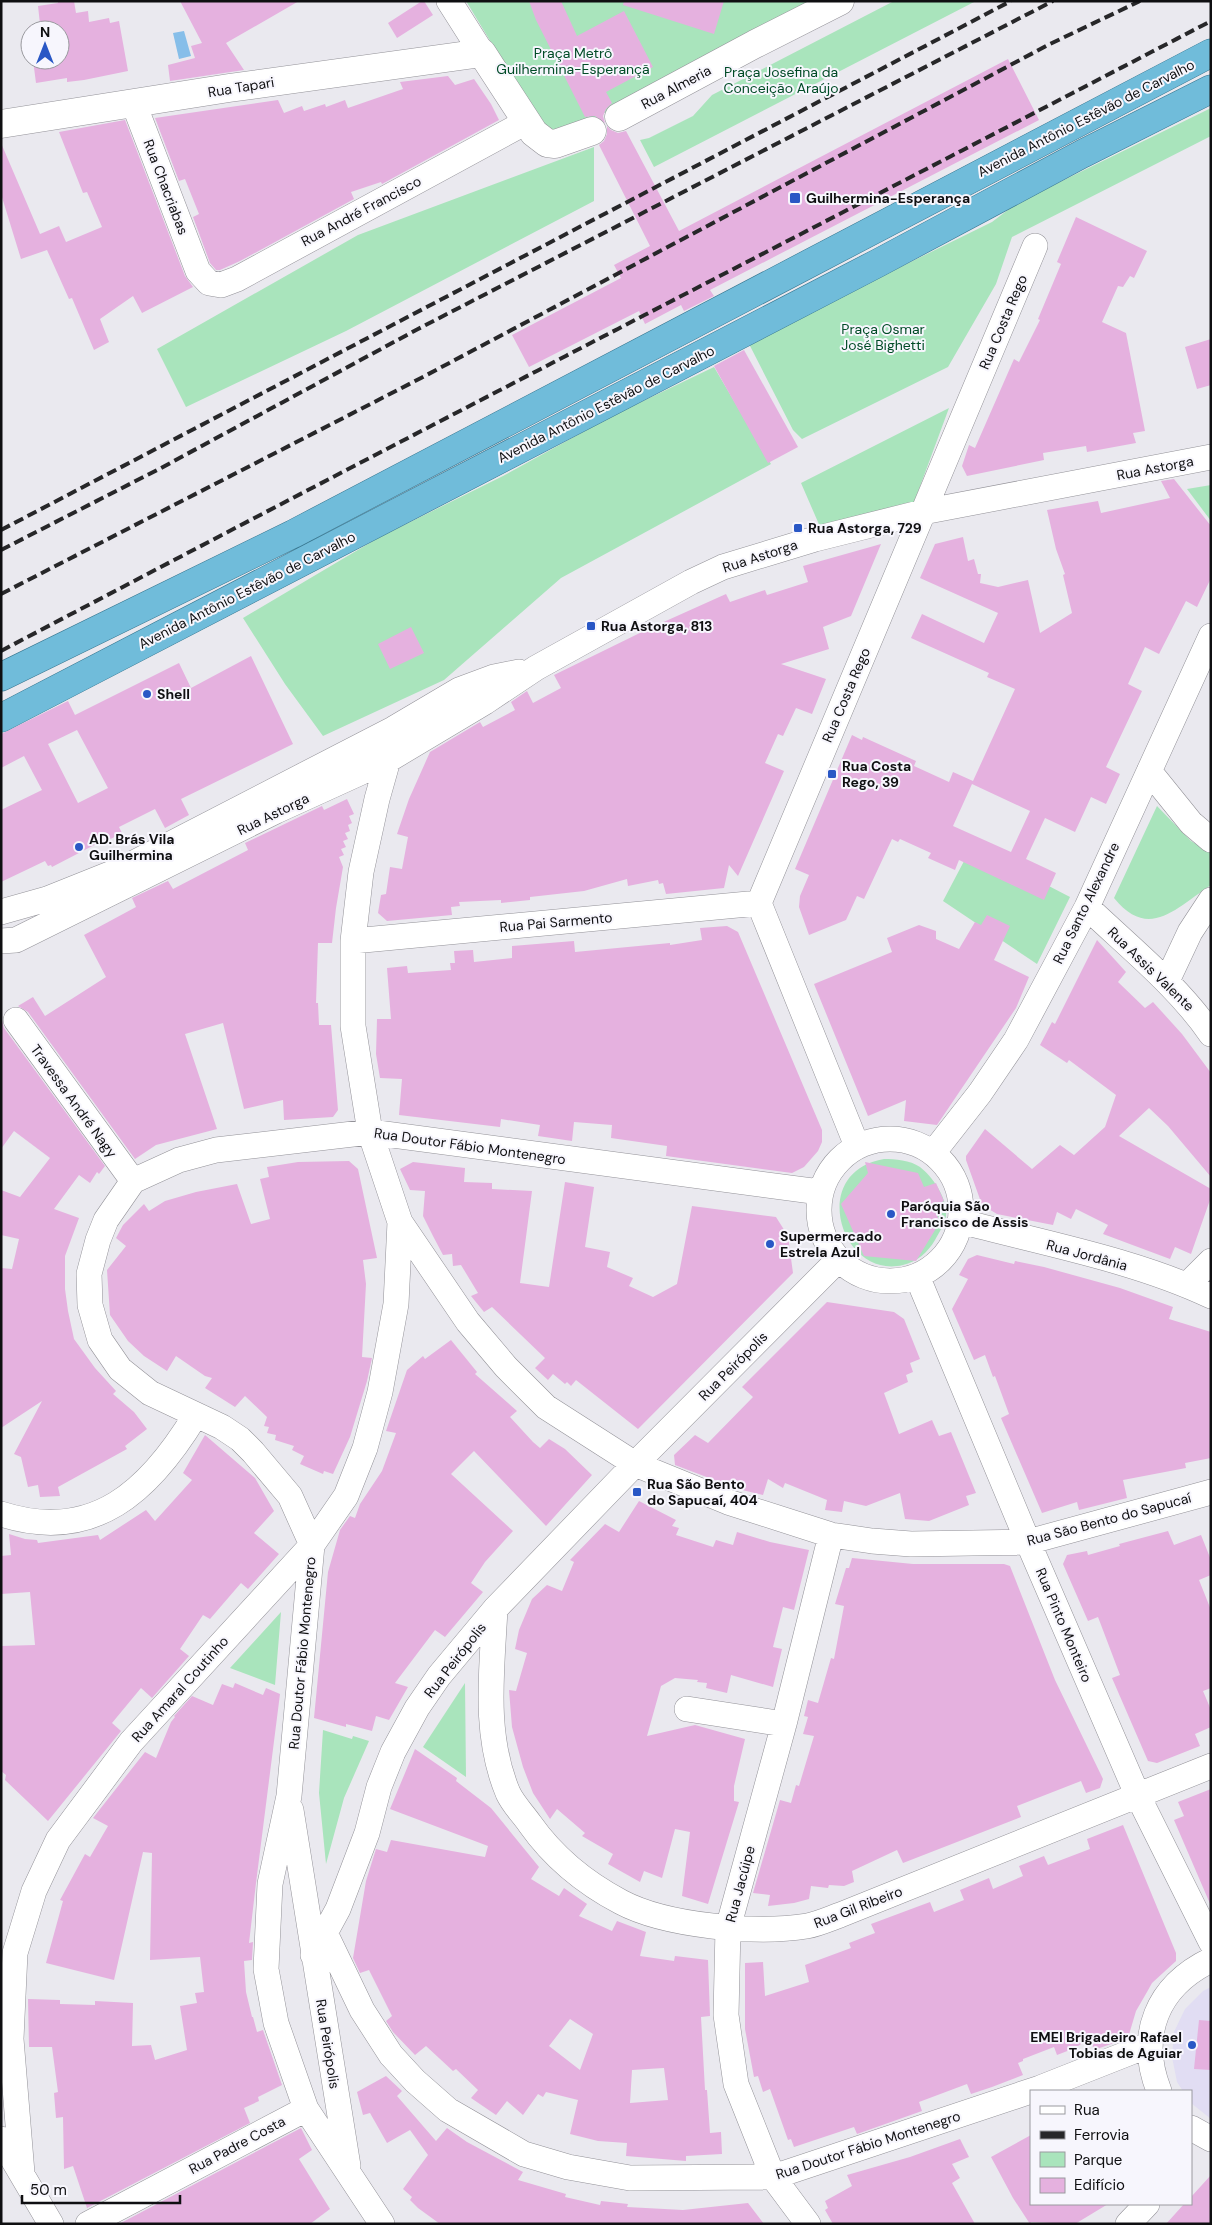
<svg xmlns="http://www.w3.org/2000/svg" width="1212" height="2225" viewBox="0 0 1212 2225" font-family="'DM Sans',sans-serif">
<rect width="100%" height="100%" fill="#eae9ef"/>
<path fill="#e1ddf3" d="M1211,1987V2119L1191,2103V2091H1183L1177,2082L1172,2057L1174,2032L1185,2009L1203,1991Z"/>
<path fill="#a9e4bc" d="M466,1H817L668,84L549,138Z
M894,1H976L654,167L640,140L649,138L693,116L712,95Z
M1211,108V136L1012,237L996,284L948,367L802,439L793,430L748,342L992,222L1017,203Z
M594,147V201L346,331L186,407L157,349L358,235Z
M714,367L771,464L561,578L444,680L323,736L285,684L243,618L378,538L503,476L612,416Z
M949,408L912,508L821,529L801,483Z
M1211,485V521L1187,489Z
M1157,806L1191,841L1211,853V885C1176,908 1149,941 1114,898Z
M972,846L1070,897L1037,964L943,901Z
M884,1159C895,1159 910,1160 920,1167C933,1177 948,1199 946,1216C944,1225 939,1233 935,1240C928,1252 917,1262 903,1265C841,1280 807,1172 884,1159Z
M281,1612L275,1685L230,1668Z
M465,1683L466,1777L423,1747Z
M323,1730L352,1739L353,1736L369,1741L344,1798L326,1864L319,1793Z"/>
<path fill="#86bee9" d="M184,31L191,56L179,59L173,33Z"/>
<path fill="#e5b1df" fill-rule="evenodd" d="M58,1H74L76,13L88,11L89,22L109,18L110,23L119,21L128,71L84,80L67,82V78L36,83L33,60H60V30H30V37L29,26L40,24L38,6L58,3Z
M180,1H299L226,43L244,70L170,81L168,65L195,58L191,46L202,43Z
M422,1H424L433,15L397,38L388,23Z
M529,1H561L577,36L624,11L653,67L606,92L612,103L606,109L603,116L605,123L595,116L585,117L536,20Z
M624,1H724L714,34L623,5Z
M1008,59L1039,120L710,290L714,296L684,311L681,305L645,324L639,311L529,367L512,335L621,278L614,265L650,246L599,145L604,141L607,134V126L611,130L618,133L626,131L679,231Z
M448,76L455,85L474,79L491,104L499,120L382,184L381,182L351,192L354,199L240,261L220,270H216L210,263L193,217L199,214L185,179L179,181L155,118L278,100L284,113L302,106L304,111L325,104L326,107L345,100L348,108L403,89L400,82Z
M125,120L185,276L193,287L142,313L133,296L100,319L109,342L94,350L72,298L69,299L47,250L21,259L1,194V143L40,234L59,226L66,242L102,227L87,192L83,193L59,132Z
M1076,217L1147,251L1134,278L1130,276L1123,287L1118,286L1102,322L1126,333L1145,431L1133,433L1136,443L1087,452L1086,446L1043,453L1044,460L967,476L962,466L969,445L975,448L1014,359L1019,362L1040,320L1038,319L1061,264L1057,262Z
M1211,339V385L1197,389L1185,347Z
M744,350L798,447L768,463L714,366Z
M1174,479L1211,526V578L1197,607L1186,601L1159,654L1145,647L1128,684L1142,691L1106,767L1120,774L1106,804L1091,797L1075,832L1045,818L1026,859L1056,873L1044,900L959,860L955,870L928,858L931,853L900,839L898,842L892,839L864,899L857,896L846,920L809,935L799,907L800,896L809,875L795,869L852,735L862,740L863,737L916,761L914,766L949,782L953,772L973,781L1015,689L987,677L989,673L911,638L922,614L984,643L998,613L920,578L935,544L963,537L968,561L974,559L978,574H981L980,583L998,587L1028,580L1040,633L1072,613L1063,575L1065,574L1056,549L1047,510L1098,501L1101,513L1170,498L1161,481ZM972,784L1030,811L1011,852L953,826Z
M881,544L851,616L823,627L829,649L781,664L826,679L812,714L796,708L783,736L778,734L765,763L784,771L738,876L729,865L724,888L666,894L663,883L659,884L658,880L628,886L627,879L584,891L530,897V900L501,903V900L459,902L460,906L451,907L452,915L387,921L378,913L381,895L386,894L390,867L402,869L408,837L397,834L409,799L430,752L480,722L483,727L515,710L511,702L527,691L533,703L561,688L554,675L648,629L726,594L730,602L765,590L767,595L808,582L803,566Z
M411,627L424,653L390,669L378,644Z
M251,656L293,744L181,799L189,815L165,828L155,809L119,827L122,833L103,843L102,841L52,867L51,865L48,866L45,861L1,882V810L42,790L24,756L1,768V734L68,701L75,715L179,663L191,688ZM77,730L108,788L78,803L48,744Z
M347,799L354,814L349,816L352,823L348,825L350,831L345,833L348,839L343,841L346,847L341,849L344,855L339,857L343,867L336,908L332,943H318L316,1003H318L319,1025H331L338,1110L333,1117L284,1120L283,1100L244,1109L223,1023L185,1034L217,1129L156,1145L135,1159L28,1012L18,1006L33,997L45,1016L106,977L84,935L136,907L132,898L168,881L173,889L248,850L245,843L322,806L324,810Z
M987,915L1010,926L994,960L1029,977L1016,1008L937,1125L904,1121L906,1100L868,1116L814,984L892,952L887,938L919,925L936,931V939L959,949L975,922L981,925Z
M727,926L738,932L822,1130V1142L818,1151L804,1167L792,1173L666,1156L667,1146L611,1138L612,1125L574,1122L572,1141L538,1136L540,1125L501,1119L500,1127L399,1115L402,1079L380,1078L376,1054L377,1019H391L387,968L407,966L408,973L451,970L450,963H455L454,951L473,950L474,962L512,958V946L574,941L575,952L670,943V945L702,940L700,928Z
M1097,940L1126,972L1118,982L1145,1008L1153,1002L1182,1034L1211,1073V1177L1168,1126L1149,1108L1119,1136L1211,1189V1197L1191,1254L1175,1247L1170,1259L1103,1234L1108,1225L1076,1209L1071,1219L1057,1212L1053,1225L997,1214L982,1205L966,1160V1156L985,1129L1032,1169L1060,1145L1074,1155L1105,1127L1116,1095L1069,1060L1067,1063L1040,1045L1052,1022L1055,1024Z
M1,1017L4,1028L105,1166L99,1174L97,1172L90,1183L79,1175L54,1209L79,1218L65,1256V1289L68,1311L74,1339L95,1368L116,1391L113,1394L134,1412L147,1429L125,1446L127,1449L58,1487L60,1496L40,1497L38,1485L28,1487L21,1457L14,1454L42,1401L1,1428V1268L12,1269L19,1239L1,1235V1190L20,1197L50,1158L14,1131L1,1149Z
M349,1161L358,1169L377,1258L363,1260L366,1284L362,1357L372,1358L367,1381L350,1437L333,1474L324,1471L323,1474L300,1464L304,1456L292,1450L294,1446L275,1440L276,1435L267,1433L269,1427L264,1426L267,1417L245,1396L235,1407L205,1388L212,1378L205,1376L176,1356L167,1371L144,1356L128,1341L110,1315L107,1270L126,1246L116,1238L123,1225L144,1204L149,1211L165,1201L196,1192L237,1184L251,1224L270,1219L260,1179L269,1177L267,1167L298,1162Z
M413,1162L465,1168L464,1182L492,1183V1189L532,1191L520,1283L549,1287L565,1182L594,1187L585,1247L610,1252L607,1267L633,1278L629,1286L653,1297L677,1284L692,1206L776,1217L788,1236L793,1273L638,1429L576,1380L571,1386L567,1382L565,1384L553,1374L548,1380L535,1368L545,1358L492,1307L484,1312L471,1296L478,1293L461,1265L453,1266L452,1254L443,1255L433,1236L423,1216L425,1191L410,1190L400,1169Z
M865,1162L918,1173L924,1187L936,1183L944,1201L933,1207L940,1222L916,1261L864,1256L841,1204L868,1173Z
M977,1255L1014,1264L1015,1261L1044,1267L1120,1288L1173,1307L1169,1319L1211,1332V1458L1185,1463L1186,1468L1123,1480L1127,1498L1079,1510L1077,1502L1042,1513L1001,1418L1009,1414L995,1376L993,1377L985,1355L974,1360L952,1309L968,1279L959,1275L968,1259Z
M827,1302L894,1312L904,1319L920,1359L910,1363L913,1372L906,1375L908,1382L884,1393L899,1434L932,1420L939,1436L951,1432L976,1493L966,1496L969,1505L929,1521L905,1519L900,1493L866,1506L844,1501L842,1512L825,1510L827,1500L785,1483L783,1488L768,1479L763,1495L738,1489L675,1465L674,1455L695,1435L708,1443L753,1397L742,1387Z
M451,1340L477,1372L475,1374L517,1411L510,1417L533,1442L540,1448L549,1439L565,1449L592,1475L546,1526L474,1451L451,1474L513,1531L485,1562L471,1583L483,1592L445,1637L435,1630L395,1683L408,1687L389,1720L376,1716L372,1731L346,1724V1727L314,1718L328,1572L340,1530L350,1516L355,1518L360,1504L382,1471L396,1433L386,1431L407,1370L423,1356L425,1359Z
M205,1435L255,1478L274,1511L254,1533L279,1554L248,1589L241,1583L210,1619L203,1615L180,1649L189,1656L152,1698L141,1688L112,1723L121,1731L48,1821L5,1780L6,1775L1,1771V1646L35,1645L30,1592L1,1594V1556L11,1555L9,1534L25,1539L37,1540L38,1543L98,1535L100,1540L146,1510L155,1521L192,1480L183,1473Z
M639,1501L676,1520L672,1526L679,1528L676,1535L713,1547L716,1540L733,1545L737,1532L770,1542L809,1550L794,1610L783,1607L773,1647L782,1649L773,1687L731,1675L727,1693L706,1688L707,1683L697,1682L698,1680L675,1678L661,1686L647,1736L695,1725L745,1739L734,1786V1801L739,1802L708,1904L682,1896L690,1832L675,1829L662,1878L644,1871L640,1882L608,1864L613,1854L582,1836L585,1833L557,1809L550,1819L533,1793L523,1767L512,1727L509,1690L516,1691L527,1653L515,1649L519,1630L532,1599L547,1585L562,1591L574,1562L570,1560L605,1524L619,1532Z
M1168,1531L1174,1545L1201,1535L1211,1560V1575L1199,1580L1211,1610V1688L1203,1691L1211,1710V1727L1195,1734L1200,1746L1157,1763L1148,1761L1112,1678L1120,1675L1098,1617L1088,1621L1063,1564L1067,1555L1087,1551L1088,1555L1120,1546L1119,1544Z
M852,1558L913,1564H1004L1010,1566L1055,1680L1103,1779L1100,1788L1086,1793L1081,1781L1017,1806L1021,1817L903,1863L897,1850L852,1871L854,1882L844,1886L829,1885L828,1888L811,1886L809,1899L794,1903L768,1906L770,1895L753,1893L780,1800L791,1803L796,1785L799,1786L814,1736L803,1734L808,1717L804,1716L808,1700L818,1703L831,1658L834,1659L844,1606L835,1604L846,1568H849Z
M235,1683L263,1695L266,1688L280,1694L256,1883L249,1943L253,1942L252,1960L244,1961L246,1992L252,2017H253L257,2032L263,2030L282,2085L258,2097L259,2101L244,2108L250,2123L87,2208L73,2166L64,2169L63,2117L56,2118L54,2093L58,2092L52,2047H29L28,1999L60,2000V2004L95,2005V2001L133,2003L132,2046L151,2045L155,2060L187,2050L180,2006L197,2003L195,1993L204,1992L200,1957L150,1960L152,1853L143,1852L114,1980L46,1963L63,1901L60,1900L85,1854L90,1857L108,1826L93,1818L145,1752L156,1758L171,1722L175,1717L174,1716L192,1696L213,1705L222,1684L233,1688Z
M415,1749L457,1778L456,1781L491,1808L539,1867L531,1879L559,1896L564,1888L587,1904L579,1916L612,1931L617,1921L646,1932L640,1956L674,1961L675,1956L708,1960L710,2016L701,2017L705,2090H707L710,2133L721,2132L722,2154L686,2156V2161L626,2156L627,2143L598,2141L570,2134L578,2100L546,2092L543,2097L538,2094L523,2115L507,2101L496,2115L471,2098L478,2090L456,2069L453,2071L426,2046L415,2055L393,2032L386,2021L392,2016L369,1970L360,1973L353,1958L366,1881L376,1849L387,1852L391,1840L485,1857L488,1846L390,1809ZM570,2019L593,2034L580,2070L549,2046ZM664,2068L668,2100L630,2103L632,2070Z
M1211,1789V1906L1174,1820L1184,1816L1178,1802Z
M1123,1825L1176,1953V1961L1152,1983L1147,1992L1136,2011L1128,2038L1094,2050L1090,2038L1075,2048L1057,2055L1054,2047L1023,2059V2061L1018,2063L1023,2075L992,2087L971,2094L967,2084L919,2102L922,2111L857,2134L854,2127L794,2147L791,2139L788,2140L770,2089L763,2092L758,2076L754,2077L745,2029V1963L763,1962L765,1996L809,1982L805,1965L851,1948L849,1943L875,1933L871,1924L930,1902L934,1912L964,1900L960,1890L989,1878L993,1889L1023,1876L1019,1866L1044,1856L1048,1865L1090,1849L1087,1839Z
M1199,2020L1211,2021V2070L1194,2069Z
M386,2076L402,2091L397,2096L436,2141L447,2128L467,2142L523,2172L518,2180L566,2194L565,2197L600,2205L601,2201L628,2204L627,2207L683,2210L748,2203L764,2224H440L418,2208L410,2200L412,2197L403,2189L428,2155L410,2130L387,2143L370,2113L363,2115L357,2092Z
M301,2128L312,2150L299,2159L330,2209L310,2224H119Z
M1031,2135V2204H1108L1075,2224L1031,2222L1030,2224L1013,2198L991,2157Z
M960,2139L969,2157L952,2164L960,2178L952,2183L975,2224H833L825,2210L828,2208L825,2201L852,2186L847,2175L910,2157Z
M1211,2175V2224H1166L1184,2204H1191V2197Z"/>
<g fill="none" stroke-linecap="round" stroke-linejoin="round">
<g stroke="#939298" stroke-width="26">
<path id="minor" d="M449,1L482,53
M134,104L198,271L209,283L221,285L237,279L526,122
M393,729L388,760L377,799L361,872L353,941V1026L370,1132L400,1222L468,1322L506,1367L546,1407L635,1464L728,1502L831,1535L872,1541L911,1544L1028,1542L1211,1492
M1149,771L1191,823L1211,840
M1087,907C1130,948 1177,985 1211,1034
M1,912L47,899L122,869L393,729L459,690L494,677L519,672
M1,941L16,940L276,811L388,760L485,702L536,668L691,582L723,567L815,539L923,512L1211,457
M353,941L759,903
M1167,981L1190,932L1211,900
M16,1020L133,1181
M819 1210a71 71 0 1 1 142 0a71 71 0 1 1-142 0Z
M857,1146L759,903L1035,246
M933,1153L980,1093L1016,1040L1087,907L1211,636
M960,1221C1042,1243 1135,1260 1211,1296
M917,1276L1028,1542L1137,1794L1211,1942
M1187,1285L1211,1261
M1,1514C94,1544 150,1490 195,1416
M495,1609C492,1670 483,1734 508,1793C513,1804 523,1814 530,1824C554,1858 585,1883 621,1902C666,1926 757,1934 807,1926C818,1924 829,1919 840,1915L1211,1766
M687,1709L784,1724
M291,1810L348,2166
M325,1933L362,2010L391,2055L415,2081L448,2110L524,2154L568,2167L630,2178L773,2177L1040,2088L1149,2045
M313,1955L338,1909L367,1833L379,1787L393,1752L417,1708L439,1676L495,1609L635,1464L838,1260
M1159,2091C1137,2035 1157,1986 1211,1960
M1191,2128L1211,2139
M1,2139L51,2224
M22,2173L11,2039L15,1953L34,1891L58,1840L131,1742L312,1545L346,1496L365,1448L380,1392L396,1304L400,1222
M88,2224L306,2109
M382,2224L306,2109L276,2023L266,1969L270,1884L289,1796L312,1545L290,1496L253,1452L240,1439L222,1427L150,1393L120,1369L100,1340L90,1305L89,1274L98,1240L106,1220L133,1181L179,1160L216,1150L370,1132L820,1192
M808,2224L773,2177L736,2084L726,2015L728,1928L784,1724L831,1535
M1128,2224L1147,2204"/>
</g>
<g stroke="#939298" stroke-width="29">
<path id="tertiary" d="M619,117L755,44L840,1
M1,124L229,88L482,53L534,133L547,143L555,144L592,131"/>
</g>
<g stroke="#37758e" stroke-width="29">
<path id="trunk" d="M1,677L293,534L1211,53
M1,718L878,263L1082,154L1211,89"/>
</g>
<use href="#minor" stroke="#fff" stroke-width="25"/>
<use href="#tertiary" stroke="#fff" stroke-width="28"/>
<use href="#trunk" stroke="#70bcda" stroke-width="28"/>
<path stroke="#272729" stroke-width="4" stroke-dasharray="10 5" stroke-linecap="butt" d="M1,530L1011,1
M1,550L161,468L418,329L1053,1
M1,594L421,378L1050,44L1140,1
M1,651C403,439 808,231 1211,21"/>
</g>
<g fill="#2957c5" stroke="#f7f6fd" stroke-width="2">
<rect x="789" y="192" width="12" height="12" rx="2.5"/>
<rect x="793" y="523" width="10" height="10" rx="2.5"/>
<rect x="586" y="621" width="10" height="10" rx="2.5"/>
<circle cx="147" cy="694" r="5"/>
<rect x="827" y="769" width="10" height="10" rx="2.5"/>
<circle cx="79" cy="847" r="5"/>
<circle cx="891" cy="1214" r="5"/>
<circle cx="770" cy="1244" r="5"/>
<rect x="632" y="1487" width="10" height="10" rx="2.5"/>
<circle cx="1192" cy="2045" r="5"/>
</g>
<g text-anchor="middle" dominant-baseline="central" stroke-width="4" stroke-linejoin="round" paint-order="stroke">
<g font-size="14" fill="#004b26" stroke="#f7f6fd">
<text x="573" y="53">Praça Metrô<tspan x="573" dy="16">Guilhermina-Esperançã</tspan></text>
<text x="781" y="72">Praça Josefina da<tspan x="781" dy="16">Conceição Araújo</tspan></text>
<text x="883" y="329">Praça Osmar<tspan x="883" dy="16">José Bighetti</tspan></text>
</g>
<g font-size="14" fill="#0f0f11" stroke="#f7f6fd">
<text transform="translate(241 87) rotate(-9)">Rua Tapari</text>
<text transform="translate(676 87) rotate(-28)">Rua Almeria</text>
<text transform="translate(1086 118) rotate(-27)">Avenida Antônio Estêvão de Carvalho</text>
<text transform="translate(166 187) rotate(69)">Rua Chacriabas</text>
<text transform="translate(361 211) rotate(-28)">Rua André Francisco</text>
<text transform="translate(1003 322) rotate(-67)">Rua Costa Rego</text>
<text transform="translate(606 404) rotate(-27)">Avenida Antônio Estêvão de Carvalho</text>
<text transform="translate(1155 468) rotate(-11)">Rua Astorga</text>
<text transform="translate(760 556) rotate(-18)">Rua Astorga</text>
<text transform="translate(247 590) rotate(-27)">Avenida Antônio Estêvão de Carvalho</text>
<text transform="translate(846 695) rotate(-67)">Rua Costa Rego</text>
<text transform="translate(273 814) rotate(-26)">Rua Astorga</text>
<text transform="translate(1086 903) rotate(-64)">Rua Santo Alexandre</text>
<text transform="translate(556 922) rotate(-5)">Rua Pai Sarmento</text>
<text transform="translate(1151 969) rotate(44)">Rua Assis Valente</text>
<text transform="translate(74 1101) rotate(54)">Travessa André Nagy</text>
<text transform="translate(470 1146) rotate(8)">Rua Doutor Fábio Montenegro</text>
<text transform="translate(1087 1255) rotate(15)">Rua Jordânia</text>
<text transform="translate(733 1366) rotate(-45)">Rua Peirópolis</text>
<text transform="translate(1109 1519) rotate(-15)">Rua São Bento do Sapucaí</text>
<text transform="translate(1064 1625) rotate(67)">Rua Pinto Monteiro</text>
<text transform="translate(302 1653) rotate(-85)">Rua Doutor Fábio Montenegro</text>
<text transform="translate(455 1660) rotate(-52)">Rua Peirópolis</text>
<text transform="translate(180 1689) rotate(-48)">Rua Amaral Coutinho</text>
<text transform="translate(740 1884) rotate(-75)">Rua Jacúipe</text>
<text transform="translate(858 1907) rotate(-21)">Rua Gil Ribeiro</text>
<text transform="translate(328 2044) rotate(81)">Rua Peirópolis</text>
<text transform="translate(237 2145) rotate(-28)">Rua Padre Costa</text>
<text transform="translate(868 2145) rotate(-18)">Rua Doutor Fábio Montenegro</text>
</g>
<g font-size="14" font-weight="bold" fill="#0f0f11" stroke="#f7f6fd" text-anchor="start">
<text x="806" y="198">Guilhermina-Esperança</text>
<text x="808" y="528">Rua Astorga, 729</text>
<text x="601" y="626">Rua Astorga, 813</text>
<text x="157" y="694">Shell</text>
<text x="842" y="766">Rua Costa<tspan x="842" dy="16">Rego, 39</tspan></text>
<text x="89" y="839">AD. Brás Vila<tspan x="89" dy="16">Guilhermina</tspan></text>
<text x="901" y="1206">Paróquia São<tspan x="901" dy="16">Francisco de Assis</tspan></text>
<text x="780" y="1236">Supermercado<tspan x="780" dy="16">Estrela Azul</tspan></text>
<text x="647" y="1484">Rua São Bento<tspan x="647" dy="16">do Sapucaí, 404</tspan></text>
<text x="1182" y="2037" text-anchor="end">EMEI Brigadeiro Rafael<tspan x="1182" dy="16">Tobias de Aguiar</tspan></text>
</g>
</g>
<rect width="1212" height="2225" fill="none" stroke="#0f0f11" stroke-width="5"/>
<rect x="1030" y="2090" width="162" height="115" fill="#f7f6fd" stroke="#9a9a9f"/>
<rect x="1040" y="2106" width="25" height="8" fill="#ffffff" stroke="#9a9a9f"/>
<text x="1074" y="2115" font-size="15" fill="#0f0f11">Rua</text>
<rect x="1040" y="2131" width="25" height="8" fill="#272729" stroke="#9a9a9f"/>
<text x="1074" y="2140" font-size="15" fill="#0f0f11">Ferrovia</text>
<rect x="1040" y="2152" width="25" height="15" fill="#a9e4bc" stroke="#9a9a9f"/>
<text x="1074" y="2165" font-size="15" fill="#0f0f11">Parque</text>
<rect x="1040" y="2178" width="25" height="15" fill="#e5b1df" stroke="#9a9a9f"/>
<text x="1074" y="2190" font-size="15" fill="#0f0f11">Edifício</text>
<g transform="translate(45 45)"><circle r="24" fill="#f7f6fd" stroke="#9a9a9f"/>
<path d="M0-4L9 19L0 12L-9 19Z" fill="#2957c5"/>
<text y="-8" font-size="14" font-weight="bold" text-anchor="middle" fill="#0f0f11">N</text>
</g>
<path d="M22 2195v8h158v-8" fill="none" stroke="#0f0f11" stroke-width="2.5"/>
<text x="30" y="2195" font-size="15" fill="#0f0f11" stroke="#f7f6fd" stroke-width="4" paint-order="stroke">50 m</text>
</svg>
